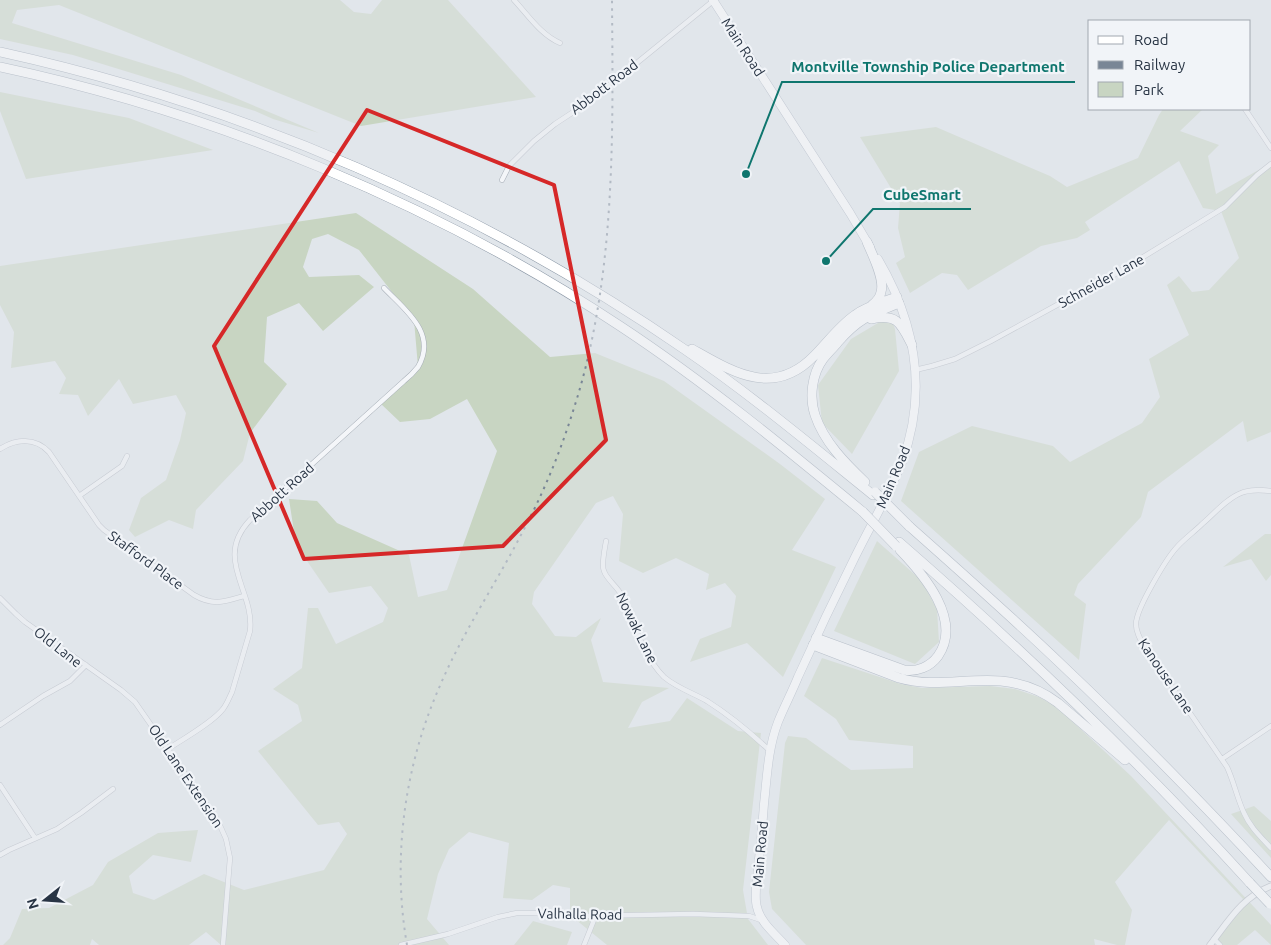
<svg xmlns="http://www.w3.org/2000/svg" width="1271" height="945" viewBox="0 0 1271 945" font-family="Ubuntu,sans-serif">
<rect width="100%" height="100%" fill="#e1e6eb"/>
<path fill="#c8d5c2" d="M0,0H340L354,12L371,14L382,0H448L536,97L361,126L59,5L17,10L12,23L181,75L319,133L273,119L255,111L73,55L0,39Z
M0,92L129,118L213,150L26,179L0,111Z
M1163,109H1203L1180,131L1219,145L1208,156L1216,194L1271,163V432L1247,442L1243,421L1148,492L1141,517L1078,584L1074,595L1086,604L1079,660L901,501L919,452L972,426L1053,446L1070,462L1142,423L1160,397L1149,359L1189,335L1167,285L1179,276L1192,292L1209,290L1239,258L1221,211L1203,208L1179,161L1085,222L1090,230L1077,238L1041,246L968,290L957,275L942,273L910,293L896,263L905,257L898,228L900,203L860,137L936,127L1050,176L1067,187L1138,158L1159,115Z
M356,213L473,289L550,357L595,353L664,381L780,464L825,499L792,550L836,567L783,677L747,643L690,662L700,639L731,627L736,596L725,583L706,590L709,574L676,558L643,573L619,561L623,514L613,496L596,503L534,592L532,604L555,636L576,637L601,618L591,640L603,682L669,688L642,702L628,728L670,721L687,698L738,731L761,733L743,890L748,919L768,945H607L570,915V888L553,885L532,900L503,898L509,843L469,832L449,849L438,874L427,919L449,945H221L206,932L189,945H99L92,939L90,945H3L10,938L22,909L49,908L93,885L108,862L158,833L198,830L191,862L153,855L129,876L133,893L154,900L204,874L244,890L324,870L347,834L339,822L318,825L258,751L302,721L298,705L273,689L302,668L308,608H318L336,644L383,622L388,608L371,586L329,593L296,545L289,499L317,501L337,523L409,555L418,597L447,590L497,451L467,399L430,419L400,422L380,403L418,367L414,320L359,250L328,234L312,239L303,267L309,277L359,275L374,287L323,331L299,303L267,317L264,362L287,384L250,433L243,461L196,510L193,529L169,520L135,537L129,530L141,498L166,480L180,440L186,413L176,395L133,404L119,379L88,416L78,395L59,394L66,378L55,361L11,368L14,332L0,305V266Z
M882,294L895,329L899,371L852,454L822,423L818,385L851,339L878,323Z
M1265,534H1271V575L1266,581L1251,559L1223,567Z
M877,541L921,580L937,609L939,642L915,664L834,631Z
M822,658L901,684L922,688L990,686L1015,689L1039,697L1057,707L1131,776L1271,925V945L1255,930L1237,945H1223L1213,937L1243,899L1169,820L1115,882L1132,910L1125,945H1117L1094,939L1095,945H806L772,909L769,892L785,743L788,736L806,738L851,770L913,768V746L849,740L836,719L804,696Z
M1254,806L1271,821V858L1231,814Z
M533,921L572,932L567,945H514Z"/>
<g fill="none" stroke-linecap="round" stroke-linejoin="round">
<g stroke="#a6adb6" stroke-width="5.5">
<path id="minor" d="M514,0C528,15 541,35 560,43
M1245,109L1271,148
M502,180L509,166L534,141L555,124L590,101L713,1
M915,370L932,366L955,359L991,341L1068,299L1099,284L1225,207L1257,175L1271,164
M0,449C16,439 35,437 49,452L99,525L104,530L194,595C213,606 224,602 244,596
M1271,491C1261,490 1250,489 1241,493C1226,499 1214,514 1202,524C1194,532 1184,539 1177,547C1166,559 1136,609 1136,624C1136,632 1140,639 1144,646L1227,767C1234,782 1237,798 1244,813C1250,827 1261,837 1271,848
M79,496L122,466L127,456
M606,541C605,548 601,565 604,571C607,580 618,587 622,596C632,620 645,659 664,677C677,688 693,693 707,701C729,715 751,733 770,751
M0,598L16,614L25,622L121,690L135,702L218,821L226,839L230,858L223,945
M0,725L43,696L70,681L86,665
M168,749C183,739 212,723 223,709C227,704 229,698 232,692L250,631C255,591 213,559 250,520L404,381C409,377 414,372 418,367C438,333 404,309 384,288
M1222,759L1271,726
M0,785L35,838
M0,855L9,850L57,829L81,813L113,789
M1214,939L1220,945
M401,945L448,934L498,917L517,913H533L581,916L693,914L749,916L761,920
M584,945L596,915"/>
</g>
<g stroke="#a6adb6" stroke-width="7">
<path id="tertiary" d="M1210,945C1228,922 1242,897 1271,886"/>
</g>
<g stroke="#9faab8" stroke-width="9">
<path id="primary" d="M713,0L850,213L870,247
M785,945C775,934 760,922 757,907C755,901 756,894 756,887C759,860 762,832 764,804C767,777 768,748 778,722C784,707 792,692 798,677C816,637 835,597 855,557C870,526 889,495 902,462C928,391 915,322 878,259"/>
</g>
<g stroke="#8794a3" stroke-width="10">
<path id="motorway" d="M0,52C245,106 478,207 684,349C750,394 811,445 873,495
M0,67C216,113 436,204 620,326C705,382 784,447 863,512
M867,242C872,254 885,279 881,292C880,298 876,302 872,305
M871,319C898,313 901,324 912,345
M692,349C733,372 773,398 814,356C827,343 839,326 855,315C867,306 883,302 897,297
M865,482C845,463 824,442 815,415C809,397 812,374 823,359C828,353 833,348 838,342C846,333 854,325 864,319C875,312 888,308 899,303
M909,526C961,572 1013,618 1063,666C1135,734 1204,805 1271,877
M899,542C1022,649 1140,762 1250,883
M816,638L904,670C917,672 930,667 938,656C963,620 923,574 900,550
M813,645L899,678C933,688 966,678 1001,681C1023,683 1041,690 1058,703L1125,760"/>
</g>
<use href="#minor" stroke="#f4f6f9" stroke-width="4.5"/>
<use href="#tertiary" stroke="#f4f6f9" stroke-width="5.5"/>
<use href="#primary" stroke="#fff" stroke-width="8"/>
<use href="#motorway" stroke="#fff" stroke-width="9"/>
<path stroke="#798696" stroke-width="2" stroke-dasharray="2.5 5" stroke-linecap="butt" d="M407,945C392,859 404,768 439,688C462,633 496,584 523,531C544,492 561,450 574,408C616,277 613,136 612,0"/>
<g stroke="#8794a3" stroke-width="10" stroke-linecap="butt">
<path id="motorway-bridge" d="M875,492L909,526
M863,512L896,546
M1250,883L1270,904"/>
</g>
<use href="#motorway-bridge" stroke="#fff" stroke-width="9"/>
</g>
<path d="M0 0H1271V945H0ZM367,110L554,185L606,440L503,546L304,559L214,346Z" fill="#e1e6eb" fill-opacity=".55" fill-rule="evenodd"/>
<path fill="none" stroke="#d62828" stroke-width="4" stroke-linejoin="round" d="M367,110L554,185L606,440L503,546L304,559L214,346Z"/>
<g text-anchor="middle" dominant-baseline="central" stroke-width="4.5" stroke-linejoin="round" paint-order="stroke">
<g font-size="14" fill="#283444" stroke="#f1f4f8">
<text transform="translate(743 47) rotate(57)">Main Road</text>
<text transform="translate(604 87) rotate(-37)">Abbott Road</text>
<text transform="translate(1101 281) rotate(-29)">Schneider Lane</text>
<text transform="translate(893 477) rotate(-67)">Main Road</text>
<text transform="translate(282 492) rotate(-42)">Abbott Road</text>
<text transform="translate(146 560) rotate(36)">Stafford Place</text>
<text transform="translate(637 628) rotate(64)">Nowak Lane</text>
<text transform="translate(58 647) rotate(38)">Old Lane</text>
<text transform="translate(1166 676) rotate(56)">Kanouse Lane</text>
<text transform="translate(186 776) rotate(56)">Old Lane Extension</text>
<text transform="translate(760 854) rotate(-85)">Main Road</text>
<text transform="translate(580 914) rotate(1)">Valhalla Road</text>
</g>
</g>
<path fill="none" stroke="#0f766e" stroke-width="2" d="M746 174L782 82H1075M826 261L873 209H971"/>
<g fill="#0f766e" stroke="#f1f4f8" stroke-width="2">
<circle cx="746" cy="174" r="5"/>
<circle cx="826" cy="261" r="5"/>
</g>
<g font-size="15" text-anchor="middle" font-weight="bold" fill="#0f766e" stroke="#f1f4f8" stroke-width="4.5" stroke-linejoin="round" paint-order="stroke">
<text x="928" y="72">Montville Township Police Department</text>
<text x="922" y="200">CubeSmart</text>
</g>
<rect x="1088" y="20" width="162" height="90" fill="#f1f4f8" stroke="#a1a7b0"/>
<rect x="1098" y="36" width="25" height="8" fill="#ffffff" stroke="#a1a7b0"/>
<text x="1134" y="45" font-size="15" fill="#283444">Road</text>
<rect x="1098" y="61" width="25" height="8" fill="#798696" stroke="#a1a7b0"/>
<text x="1134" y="70" font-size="15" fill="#283444">Railway</text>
<rect x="1098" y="82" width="25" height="15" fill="#c8d5c2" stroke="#a1a7b0"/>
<text x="1134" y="95" font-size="15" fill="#283444">Park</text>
<g transform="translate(45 900) rotate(253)" stroke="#f1f4f8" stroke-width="4" paint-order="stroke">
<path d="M0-4L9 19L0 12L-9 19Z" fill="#283444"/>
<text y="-8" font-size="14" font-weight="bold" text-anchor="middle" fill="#283444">N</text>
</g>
</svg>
